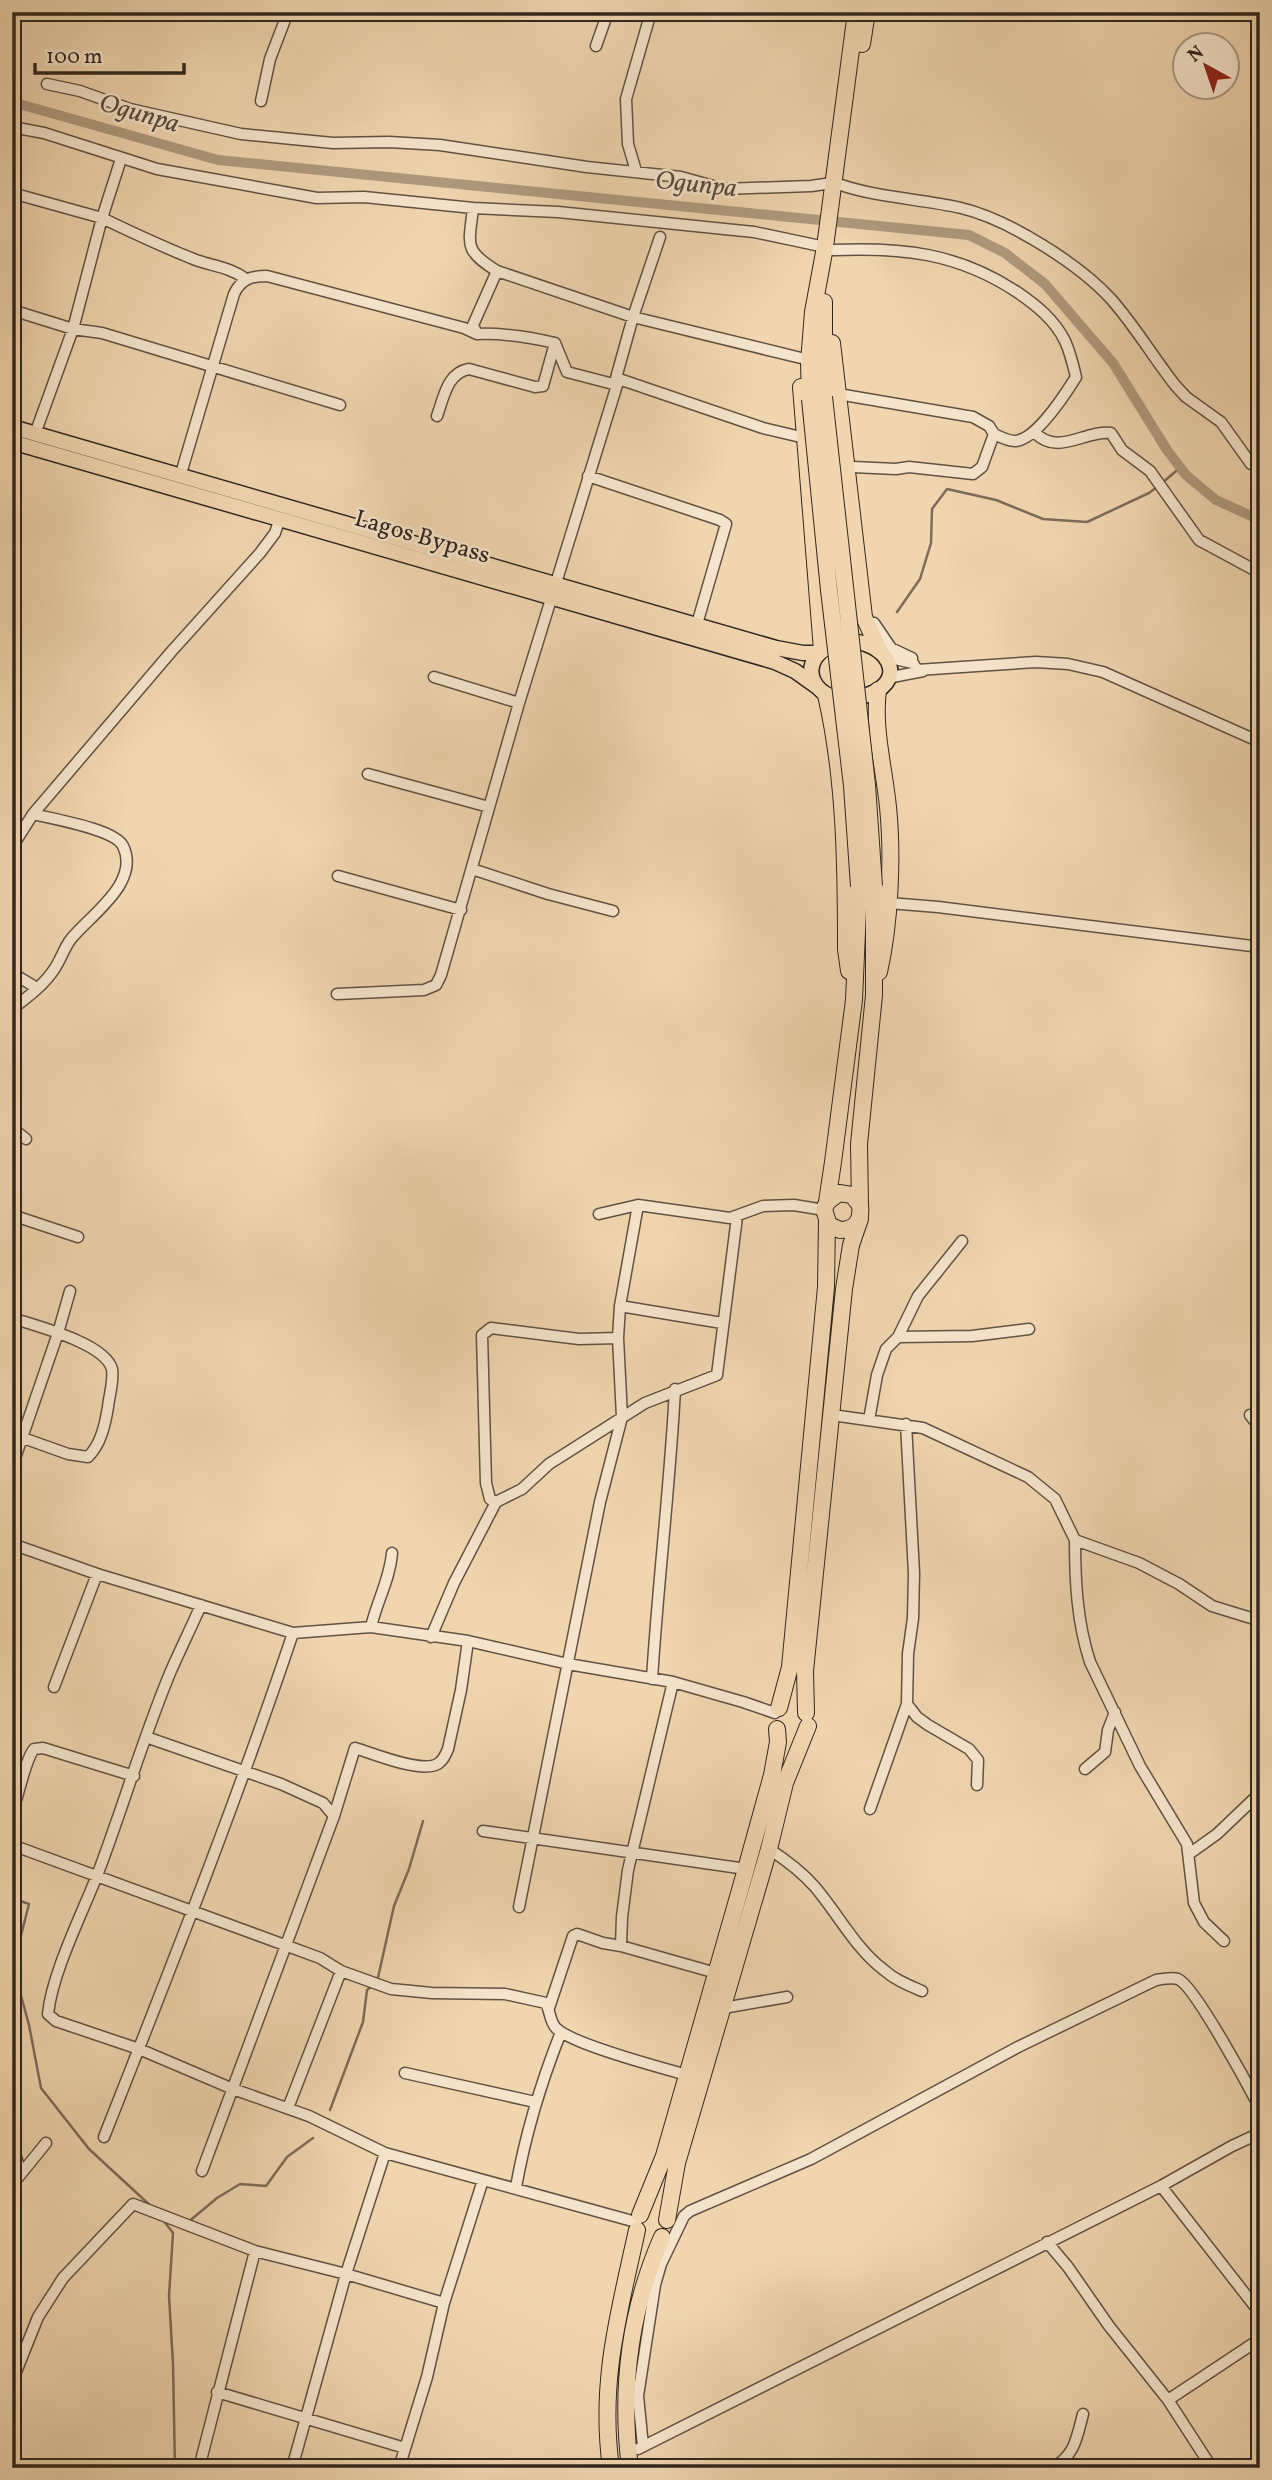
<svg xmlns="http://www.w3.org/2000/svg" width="1272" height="2480" viewBox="0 0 1272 2480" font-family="Vollkorn,serif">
<rect width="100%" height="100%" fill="#f0d5af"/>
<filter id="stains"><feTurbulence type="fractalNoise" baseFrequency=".00286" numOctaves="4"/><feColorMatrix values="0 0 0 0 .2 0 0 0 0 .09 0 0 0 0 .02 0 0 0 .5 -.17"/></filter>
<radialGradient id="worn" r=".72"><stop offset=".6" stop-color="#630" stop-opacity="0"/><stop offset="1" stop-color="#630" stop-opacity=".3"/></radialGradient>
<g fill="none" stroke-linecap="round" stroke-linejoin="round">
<path stroke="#7d6c58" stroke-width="2.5" d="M1162,483L1181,467
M897,612L920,579L931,543L932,509L947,489L996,500L1043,519L1087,522L1149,493L1157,487
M12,1898L29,1904L16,1955L17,1981L29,2025L41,2088L89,2149L153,2208
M377,1982L394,1906L409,1869L423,1821
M330,2110L363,2022L367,1990L372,1986
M164,2221L173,2233L169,2296L173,2364L175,2468
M187,2223L217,2198L240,2184L266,2186L287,2157L313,2138"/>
<path stroke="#af9a7e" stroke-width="10" d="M12,102L218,160L969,235L1005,253L1045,284L1113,363L1167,450L1186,475L1216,500L1260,520"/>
<g stroke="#615243" stroke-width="13">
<path id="minor" d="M596,46L608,12
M47,84L80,91L130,109L241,134L333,143L389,142L440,145L587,167L681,177L724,189L811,186L832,183
M261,101L270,59L288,12
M12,127L44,133L157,169L317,198L364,197L473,208L558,212L754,232L825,247
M121,159L102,218C131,232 161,246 191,258C209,266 229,266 246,279
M636,171L628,144L626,99L651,12
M841,185C880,198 922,199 961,208C1008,219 1079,264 1111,299C1135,326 1153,357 1175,385L1186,397L1221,422L1251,464H1260
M12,193L102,218L73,329L35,434
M473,208C469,245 463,250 497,271L633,317L801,358
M833,250C902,247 958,253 1017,292C1036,305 1054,319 1065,341C1070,352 1073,364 1076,377C1066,393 1036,440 1015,441C1009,441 1000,437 994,434
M12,310L73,329L102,333L340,405
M477,334C503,333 529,337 555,343L567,372L617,385
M616,378L763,428L805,438
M838,394L973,417L989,426L994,434L982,467L973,474L909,467L896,469L853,467
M437,416C444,397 447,373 469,369L535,387L543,386L555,343
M1034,432C1058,457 1084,430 1111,433L1122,450L1150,471L1199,540L1260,573
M588,476L720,520L726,524L697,624
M180,477L234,294C241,279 251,276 267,276L464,328L477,334L473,325L497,271
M874,623L891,648L912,658
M886,657L913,663L917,670L1036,662L1068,664L1103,672L1260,742
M434,677L519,703
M887,678L923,671
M368,774L489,807
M12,847L33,814L171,652L260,553L275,533L279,521
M472,869L548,894L613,911
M338,876L461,910
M889,903L938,907L1260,947
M12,973L37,988
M337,994L424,990L436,985L441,975L519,703L617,385L616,378L633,317L660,237
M12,1009C28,997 45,984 55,968C61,959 64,948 71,939C89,916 141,883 123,846C115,829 52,819 33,814
M12,1128L26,1139
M599,1214L638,1205L730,1218L763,1206L794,1205L824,1210
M12,1215L78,1237
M620,1306L722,1323
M12,1318C36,1326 105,1343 112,1369C114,1381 109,1396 108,1407C105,1425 101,1444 88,1457L68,1454L12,1434
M898,1337L972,1336L1029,1329
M832,1415L923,1428L1028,1477L1055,1499L1075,1540L1139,1563L1179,1584L1212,1606L1251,1618
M1250,1415L1260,1428
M869,1420L877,1375L886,1349L898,1337L918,1296L962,1241
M12,1467L58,1333L70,1291
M496,1502L490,1499L486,1483L482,1335L491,1328L579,1339L618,1338
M1075,1540C1075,1581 1077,1622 1090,1662L1140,1766L1187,1844L1194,1903L1204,1922L1224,1941
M12,1544L97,1574L293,1633L371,1627L468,1641L568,1664L673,1682L743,1702L775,1713
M201,1605C191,1628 180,1650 170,1673C143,1738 123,1807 98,1873C82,1914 52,1973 48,2014L56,2021L139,2049L233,2089L309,2116L385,2153L636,2222
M371,1627C377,1601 390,1579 392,1553
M431,1637L454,1583L496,1502L522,1489L549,1464L645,1403L717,1375L737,1217
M652,1679C658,1582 670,1486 675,1389
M673,1682L628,1870L622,1917L621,1946L716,1973
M54,1687L97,1574
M907,1704L917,1717L928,1725L969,1749L978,1760L977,1785
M146,1737L281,1784L323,1803L334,1816L202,2171
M1085,1769L1105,1752L1108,1730L1115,1712
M870,1809L907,1704L908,1654L913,1618L914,1573L906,1424
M12,1812C19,1795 25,1760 34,1749L43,1748L134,1776
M334,1816L355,1748C372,1753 424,1775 439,1763C443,1760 446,1754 448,1749L461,1690L468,1641
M483,1831L746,1869
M12,1845L320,1958L341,1971L391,1989L432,1993L505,1994L546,2003C550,2011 550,2022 556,2028C571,2044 662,2068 687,2075
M769,1849C786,1860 801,1871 815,1887C838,1914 855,1948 884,1970C895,1980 908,1985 922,1991
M1189,1854L1217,1834L1260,1793
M519,1907L600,1502L622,1417L618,1338L620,1306L638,1205
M549,2008L573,1936L577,1934L603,1943L621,1946
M723,2008L787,1997
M405,2073L535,2102
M288,2108L341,1971
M104,2137C170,1970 236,1803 293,1633
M12,2144L21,2173
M12,2185L46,2143
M1161,2186L1260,2313
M516,2187C526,2131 540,2085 561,2032
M1047,2242L1068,2267L1109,2326L1168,2400L1212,2468
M12,2382L38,2317L63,2278L133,2204L255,2251L346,2274L444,2303
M217,2392L405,2448
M1168,2400L1260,2339
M643,2446L638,2396L655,2285L661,2264L684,2216L690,2211L811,2159L1018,2047L1156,1980C1162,1979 1172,1977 1178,1979C1194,1985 1249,2087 1260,2108
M638,2449L1161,2186L1232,2146L1260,2133
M199,2468L255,2251
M292,2468L346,2274L385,2153
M399,2468L427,2377L444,2303L483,2180
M1052,2468C1075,2456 1077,2437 1083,2414"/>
</g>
<g stroke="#31271f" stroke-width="17">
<path id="major" d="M12,427L776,648L803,653H819
M12,442L775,662L795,671L816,686
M846,641C885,640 910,678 870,694C812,717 785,652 846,641Z"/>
</g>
<g stroke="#31271f" stroke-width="18">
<path id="highway" d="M862,44L867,12
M824,302V397
M832,343L864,617L879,650
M801,387L822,650
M810,399L809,362L813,312L825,247L856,12
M878,690C873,729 884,767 888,807C893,856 890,924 879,972
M826,695C845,778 846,864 846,949L849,971
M827,1202L839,1193L852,1195L860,1205C862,1220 856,1230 840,1230L829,1225L824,1210L827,1202L833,1162L854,1000L859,886
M860,1205L859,1144L874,995V886
M779,1708L790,1667L826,1287L827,1221
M806,1713L805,1671L844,1289L851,1245L860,1219
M640,2215L664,2156L746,1869L772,1775L778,1742L777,1729
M667,2220L677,2163L769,1849L785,1783L808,1726
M611,2468C599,2382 619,2313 637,2230
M630,2468C620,2388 630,2310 662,2237"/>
</g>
<use href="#minor" stroke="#f5e4cb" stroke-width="10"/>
<use href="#major" stroke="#f0d5af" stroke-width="14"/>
<use href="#highway" stroke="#f0d5af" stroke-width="16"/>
<g stroke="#31271f" stroke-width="18" stroke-linecap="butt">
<path id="highway-bridge" d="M824,397L867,785L874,886
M810,399L829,590L852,786L859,886"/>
</g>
<use href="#highway-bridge" stroke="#f0d5af" stroke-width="16"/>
</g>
<g text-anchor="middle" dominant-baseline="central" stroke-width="5" stroke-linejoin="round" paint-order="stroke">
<g font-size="24" fill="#31271f" stroke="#f5e4cb">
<text transform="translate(422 538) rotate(16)">Lagos Bypass</text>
</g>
<g font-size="26" font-style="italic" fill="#574a3c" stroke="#f5e4cb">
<text transform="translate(139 114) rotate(16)">Ogunpa</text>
<text transform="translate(696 185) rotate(6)">Ogunpa</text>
</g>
</g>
<rect width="1272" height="2480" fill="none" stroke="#f0d5af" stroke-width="42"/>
<rect x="14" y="14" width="1244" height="2452" fill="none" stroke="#31271f" stroke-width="3.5"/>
<rect x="21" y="21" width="1230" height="2438" fill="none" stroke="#31271f" stroke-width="2"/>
<g transform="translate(1206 66) rotate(320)"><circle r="33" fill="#f5e4cb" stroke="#a79886" stroke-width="2"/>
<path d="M0-5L12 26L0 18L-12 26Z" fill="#8f2418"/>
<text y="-10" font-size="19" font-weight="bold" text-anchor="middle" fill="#31271f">N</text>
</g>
<path d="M35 63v10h149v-10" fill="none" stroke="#31271f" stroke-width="3.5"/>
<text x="46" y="63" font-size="21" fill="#31271f" stroke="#f5e4cb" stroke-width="5" paint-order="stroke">100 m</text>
<rect width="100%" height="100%" filter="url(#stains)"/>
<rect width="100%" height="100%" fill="url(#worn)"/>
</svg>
